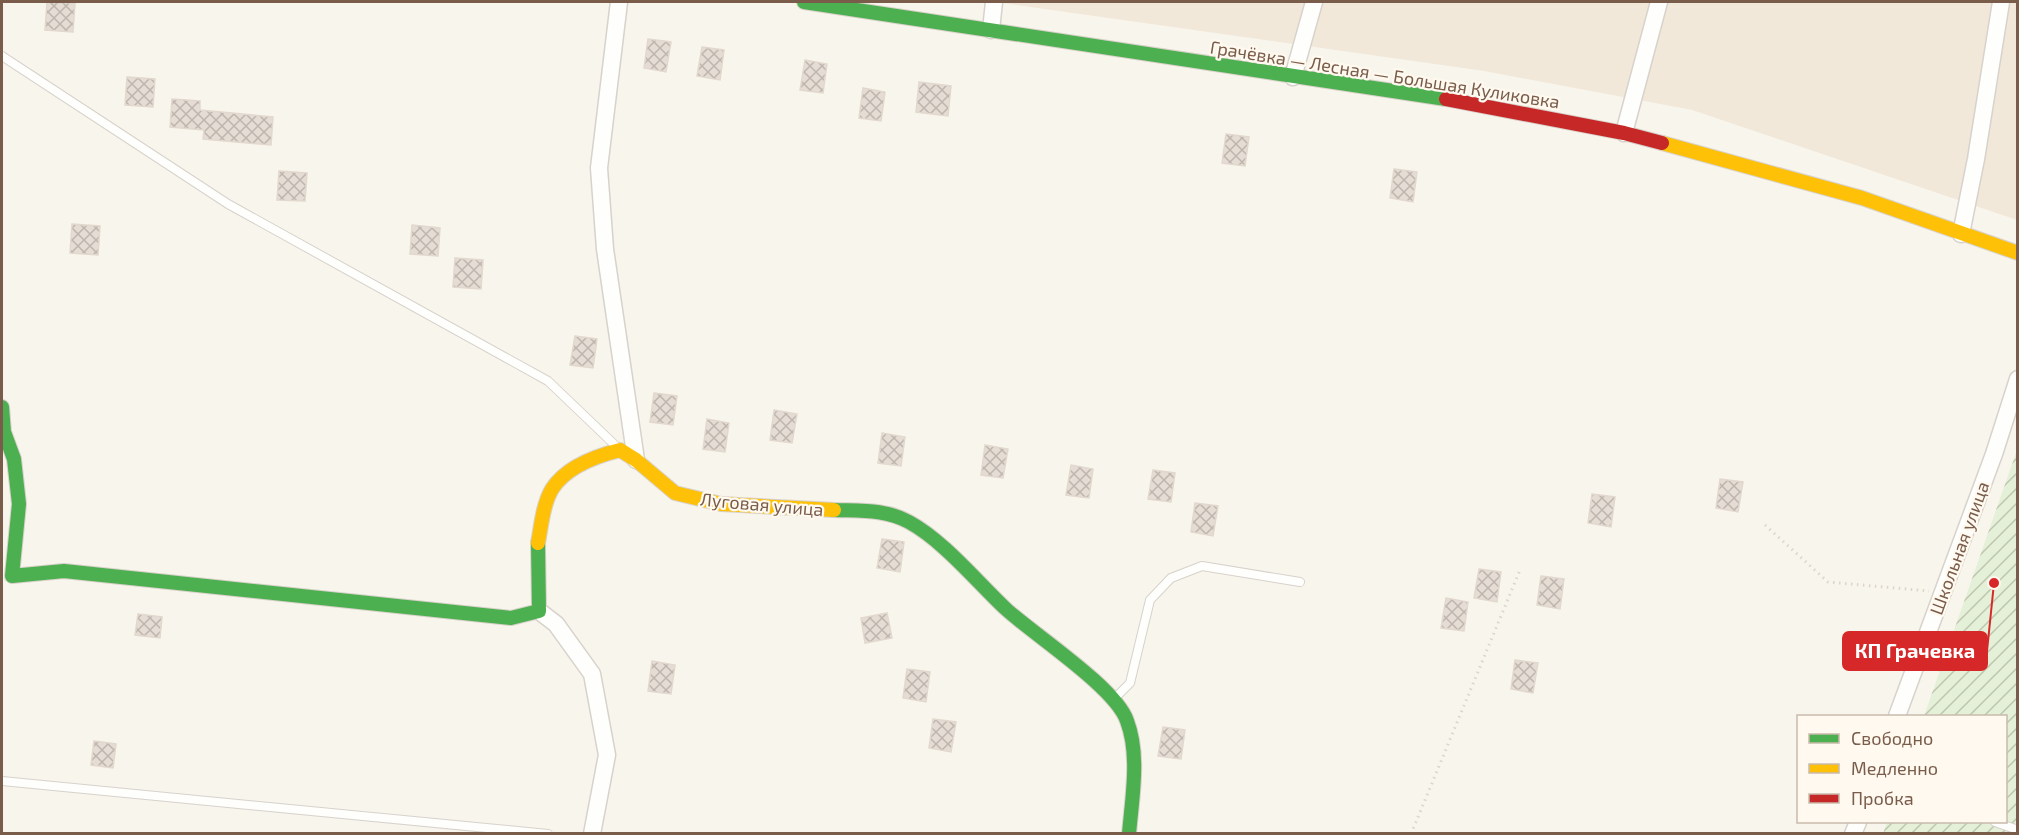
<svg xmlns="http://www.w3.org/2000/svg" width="2019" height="835" viewBox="0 0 2019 835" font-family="'Exo 2',sans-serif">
<defs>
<pattern id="garden-furrows" width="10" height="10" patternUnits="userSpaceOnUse" patternTransform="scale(1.5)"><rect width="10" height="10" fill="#e4f0d7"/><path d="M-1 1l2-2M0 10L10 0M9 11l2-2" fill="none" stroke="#bec6b0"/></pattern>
<pattern id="building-cross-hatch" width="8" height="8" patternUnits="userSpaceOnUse" patternTransform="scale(1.5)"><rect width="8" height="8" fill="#e5ddd4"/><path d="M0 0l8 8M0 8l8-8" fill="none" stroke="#beb6ae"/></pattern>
</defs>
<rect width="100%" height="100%" fill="#f8f5ed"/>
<path fill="#f2e8da" d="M995,2H2017V220L1692,110L1484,71Z"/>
<path fill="url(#garden-furrows)" d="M2017,450V833L1883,834L1887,822H2006V716H1924Z"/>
<path fill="url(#building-cross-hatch)" stroke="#e2d8ce" stroke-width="1.5" d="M47,2L75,3L73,32L45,30Z
M648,39L671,42L666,72L644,68Z
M702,47L724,50L720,80L697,76Z
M805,60L827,64L823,93L800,90Z
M127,77L155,79L153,107L125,105Z
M919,82L951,86L948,116L916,112Z
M863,88L885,92L881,121L859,118Z
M172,99L200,101V110L273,117L271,145L203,139L204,130L170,127Z
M1226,134L1249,137L1245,166L1222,163Z
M1394,169L1417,172L1413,202L1390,198Z
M279,171L307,173L305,201L277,200Z
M72,224L100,226L98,255L70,253Z
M412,225L440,228L438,256L410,254Z
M455,258L483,260L481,289L453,287Z
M575,336L597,339L593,368L570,365Z
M654,393L677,396L673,425L650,422Z
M774,410L797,414L792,443L770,440Z
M707,419L729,423L725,452L703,449Z
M882,433L905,437L901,466L878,463Z
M985,445L1008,449L1003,478L981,475Z
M1071,465L1093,469L1089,498L1066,495Z
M1153,470L1175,473L1171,502L1148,499Z
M1720,479L1743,482L1738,512L1716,508Z
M1592,494L1615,497L1611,527L1588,523Z
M1195,503L1218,506L1213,536L1191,532Z
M882,539L904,542L900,572L877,568Z
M1479,569L1501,572L1497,602L1474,598Z
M1541,576L1564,579L1560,609L1537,605Z
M1446,598L1468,602L1464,631L1441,628Z
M887,613L892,638L865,643L861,618Z
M138,614L162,617L160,638L135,635Z
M1515,660L1538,663L1533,693L1511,689Z
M652,661L675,665L671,694L648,691Z
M907,669L930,672L926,702L903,698Z
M933,719L956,722L951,752L929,748Z
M1163,727L1185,730L1181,759L1158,756Z
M94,741L116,744L113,768L91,765Z"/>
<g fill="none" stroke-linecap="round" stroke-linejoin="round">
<g stroke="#d7d2cb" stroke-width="10">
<path id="lane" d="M2,56L228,204L548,381L617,447
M1114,699L1130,683L1150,600L1171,578L1202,566L1300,582
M2,781L548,834
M1995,822L2018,830"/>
</g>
<g stroke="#d7d2cb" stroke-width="19">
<path id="street" d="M619,2L599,168L605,249L636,460
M991,30L994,2
M1293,77L1314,2
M1624,133L1659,2
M1961,234L1976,159L2001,2
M539,611L556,624L592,674L607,755L592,834
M1897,716L1994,454L2018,379
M1853,834L1858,822"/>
</g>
<g stroke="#d8d1c9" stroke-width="16">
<path id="fast" d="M804,2L1446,99
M2,407L4,432L14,459L19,504L12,576L64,571L511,618L539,611L538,543
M834,510C860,511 886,509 909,522C944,541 978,583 1007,610C1036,636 1116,688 1127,721C1140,755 1132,798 1129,834"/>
</g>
<g stroke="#d8d1c9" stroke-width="16">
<path id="slow" d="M1662,143L1862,198L2018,253
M538,543C541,527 543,504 552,489C566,467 596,456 620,450L636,460L675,493L721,504L834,510"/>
</g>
<g stroke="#d8d1c9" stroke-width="16">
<path id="jam" d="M1446,99L1624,133L1662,143"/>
</g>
<path stroke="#dbd5ce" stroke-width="3" stroke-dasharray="1.5 4.5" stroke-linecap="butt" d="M1765,525L1828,582L1929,591
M1411,834L1520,570"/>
<use href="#lane" stroke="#fefefc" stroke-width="8"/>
<use href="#street" stroke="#fefefc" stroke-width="16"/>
<use href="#fast" stroke="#4caf50" stroke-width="14"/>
<use href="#slow" stroke="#ffc107" stroke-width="14"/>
<use href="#jam" stroke="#c62828" stroke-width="14"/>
</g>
<g text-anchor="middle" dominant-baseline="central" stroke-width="4.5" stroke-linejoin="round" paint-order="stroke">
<g font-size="18" fill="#795c4a" stroke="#fff9ef">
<text transform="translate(1385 74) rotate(9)">Грачёвка — Лесная — Большая Куликовка</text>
<text transform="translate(762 504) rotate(5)">Луговая улица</text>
<text transform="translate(1959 548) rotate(-70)">Школьная улица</text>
</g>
</g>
<path fill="none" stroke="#d62828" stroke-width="2" d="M1994 583L1987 651"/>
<circle fill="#d62828" stroke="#fff9ef" stroke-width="2" cx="1994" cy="583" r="6"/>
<rect fill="#d62828" stroke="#d62828" stroke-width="2" x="1843" y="632" width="144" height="38" rx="6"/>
<g font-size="20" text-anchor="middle" font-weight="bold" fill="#fff">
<text x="1915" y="658">КП Грачевка</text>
</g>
<rect width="2019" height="835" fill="none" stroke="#795c4a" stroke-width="6"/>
<rect x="1797" y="715" width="210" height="108" fill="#fff9ef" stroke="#c9baad" stroke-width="1.5"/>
<rect x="1809" y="734" width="30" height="9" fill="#4caf50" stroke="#c9baad" stroke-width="1.5"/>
<text x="1851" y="745" font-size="18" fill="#795c4a">Свободно</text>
<rect x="1809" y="764" width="30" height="9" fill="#ffc107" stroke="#c9baad" stroke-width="1.5"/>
<text x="1851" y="775" font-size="18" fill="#795c4a">Медленно</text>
<rect x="1809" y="794" width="30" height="9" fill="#c62828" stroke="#c9baad" stroke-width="1.5"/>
<text x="1851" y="805" font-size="18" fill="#795c4a">Пробка</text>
</svg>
